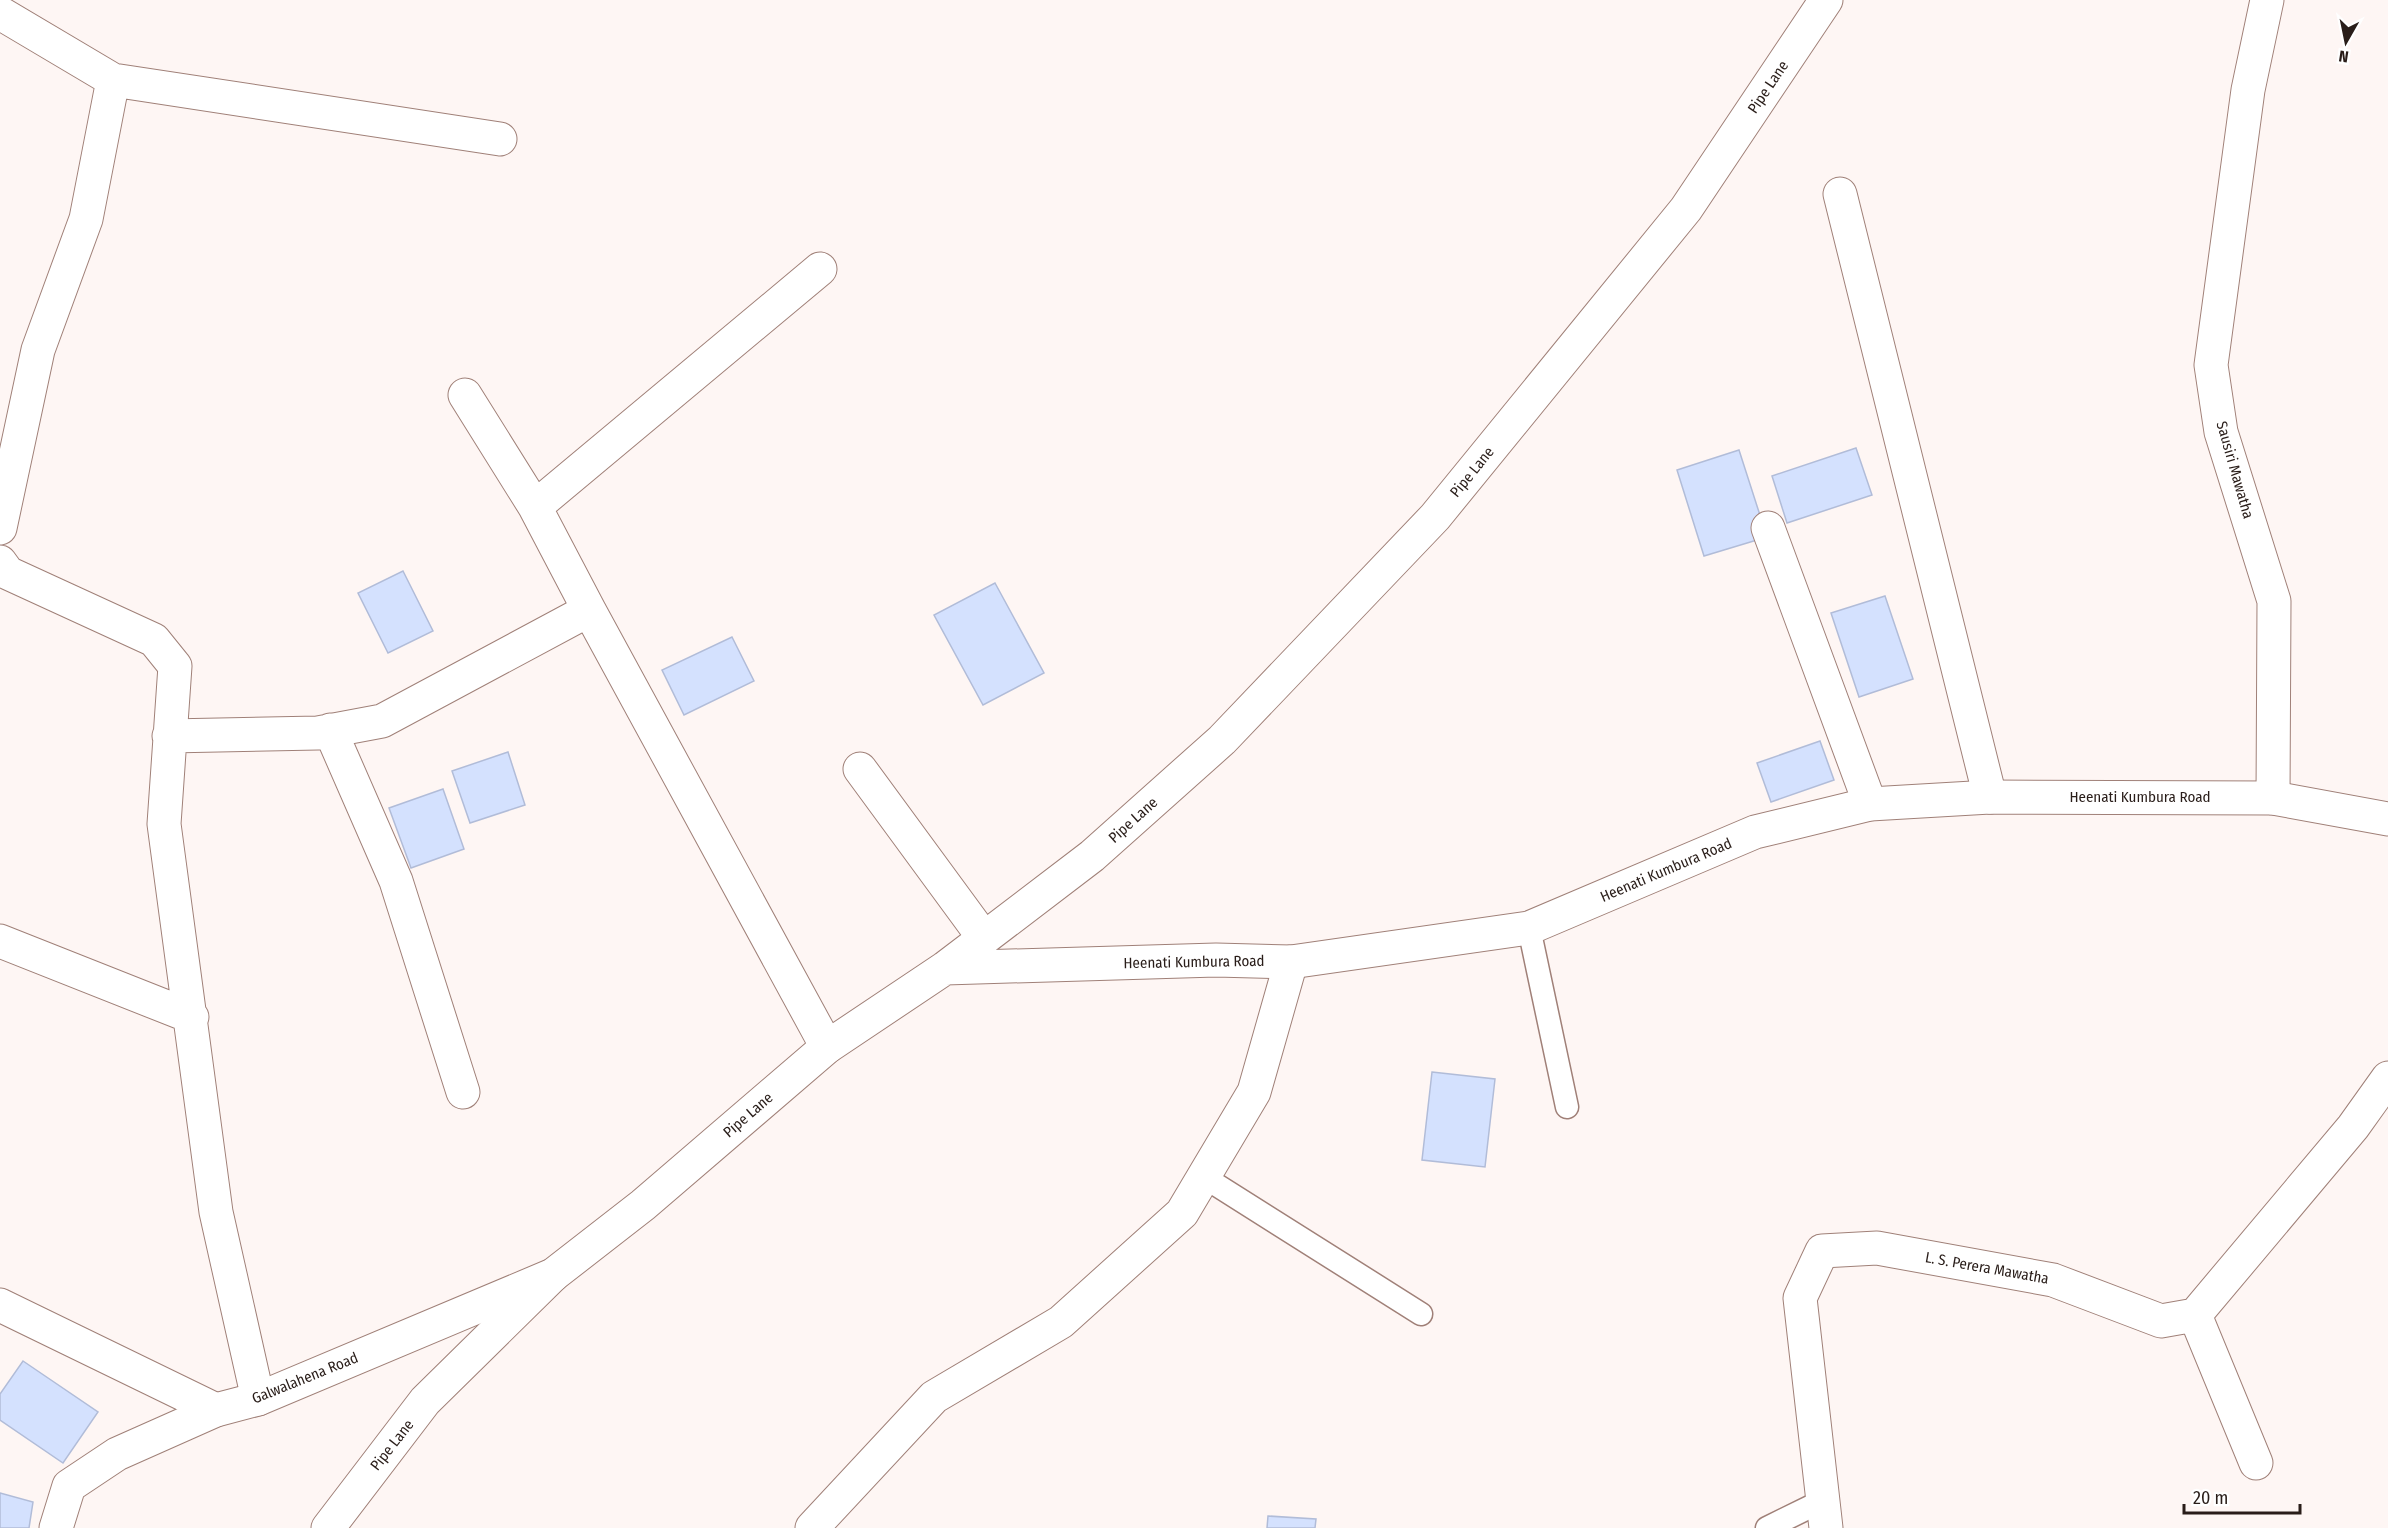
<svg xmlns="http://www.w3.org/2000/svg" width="2388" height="1528" viewBox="0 0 2388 1528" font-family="'Fira Sans Condensed',sans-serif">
<rect width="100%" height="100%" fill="#fef6f4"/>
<path fill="#d4e1fe" stroke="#b1bcd8" stroke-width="1.5" d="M1856,448L1872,495L1787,523L1772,476Z
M1739,450L1767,537L1704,556L1677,470Z
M403,571L433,631L388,653L358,593Z
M995,583L1044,673L983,705L934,615Z
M1885,596L1913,679L1859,697L1831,613Z
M732,637L754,681L684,715L662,670Z
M1820,741L1834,780L1771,802L1757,763Z
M508,752L525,805L470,823L452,771Z
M443,789L464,849L411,868L389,808Z
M1432,1072L1495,1079L1485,1167L1422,1160Z
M23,1361L98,1412L63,1463L0,1420V1394Z
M0,1493L33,1502L29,1528H0Z
M1268,1516L1316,1519L1315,1528H1267Z"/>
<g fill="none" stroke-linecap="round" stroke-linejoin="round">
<g stroke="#a08078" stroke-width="25">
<path id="service" d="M1529,928L1567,1107
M1204,1177L1421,1314
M1767,1528L1824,1500"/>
</g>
<g stroke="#a08078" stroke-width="35">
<path id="minor" d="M2267,0L2248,90L2211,365L2221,432L2274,601L2273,798
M0,13L113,80L86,219L38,350L0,528
M113,80L500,139
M1840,194L1990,797
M465,395L535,507L589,610L827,1047
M535,507L820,269
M1768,528L1870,804
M0,562L8,573L154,640L175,666L164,824L216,1212L258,1399
M330,730L396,881L463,1092
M169,736L318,733L382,721L589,610
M860,769L984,938
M0,941L192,1017
M0,1305L216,1410
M2195,1315L2256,1463
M328,1528L425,1401L553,1275
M812,1528L934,1397L1061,1322L1182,1213L1254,1092L1291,962
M1826,1528L1800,1298L1822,1251L1877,1248L2053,1280L2161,1321L2195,1315L2353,1127L2388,1078"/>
</g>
<g stroke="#a08078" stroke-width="35">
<path id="tertiary" d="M945,968L1216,960L1291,962L1529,928L1755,832L1870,804L1990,797L2273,798L2388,819
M56,1528L69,1486L117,1454L216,1410L258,1399L553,1275L643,1205L827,1047L945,968L1092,856L1222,740L1435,517L1686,209L1826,0"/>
</g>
<use href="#service" stroke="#fff" stroke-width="22"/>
<use href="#minor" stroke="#fff" stroke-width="33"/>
<use href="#tertiary" stroke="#fff" stroke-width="33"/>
</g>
<g text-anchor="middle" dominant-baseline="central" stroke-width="4.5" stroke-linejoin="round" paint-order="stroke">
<g font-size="15" fill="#291d19" stroke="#fff">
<text transform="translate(1768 87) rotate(-56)">Pipe Lane</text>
<text transform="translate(2235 470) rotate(74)">Sausiri Mawatha</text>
<text transform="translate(1472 472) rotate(-51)">Pipe Lane</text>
<text x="2140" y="797">Heenati Kumbura Road</text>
<text transform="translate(1133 820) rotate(-42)">Pipe Lane</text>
<text transform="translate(1666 870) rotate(-23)">Heenati Kumbura Road</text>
<text transform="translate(1194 962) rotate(-1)">Heenati Kumbura Road</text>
<text transform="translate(748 1115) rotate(-41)">Pipe Lane</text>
<text transform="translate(1987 1268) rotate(10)">L. S. Perera Mawatha</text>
<text transform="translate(305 1378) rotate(-22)">Galwalahena Road</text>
<text transform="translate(392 1445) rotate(-52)">Pipe Lane</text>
</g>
</g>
<g transform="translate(2346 42) rotate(189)" stroke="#ffffff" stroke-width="4.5" paint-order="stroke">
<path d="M0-4.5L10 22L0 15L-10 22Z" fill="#291d19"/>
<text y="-9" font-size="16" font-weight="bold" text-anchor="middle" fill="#291d19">N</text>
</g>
<path d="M2184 1504v9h116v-9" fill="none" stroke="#291d19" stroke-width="3"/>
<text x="2193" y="1504" font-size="18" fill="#291d19" stroke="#ffffff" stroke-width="4.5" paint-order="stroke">20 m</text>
</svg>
